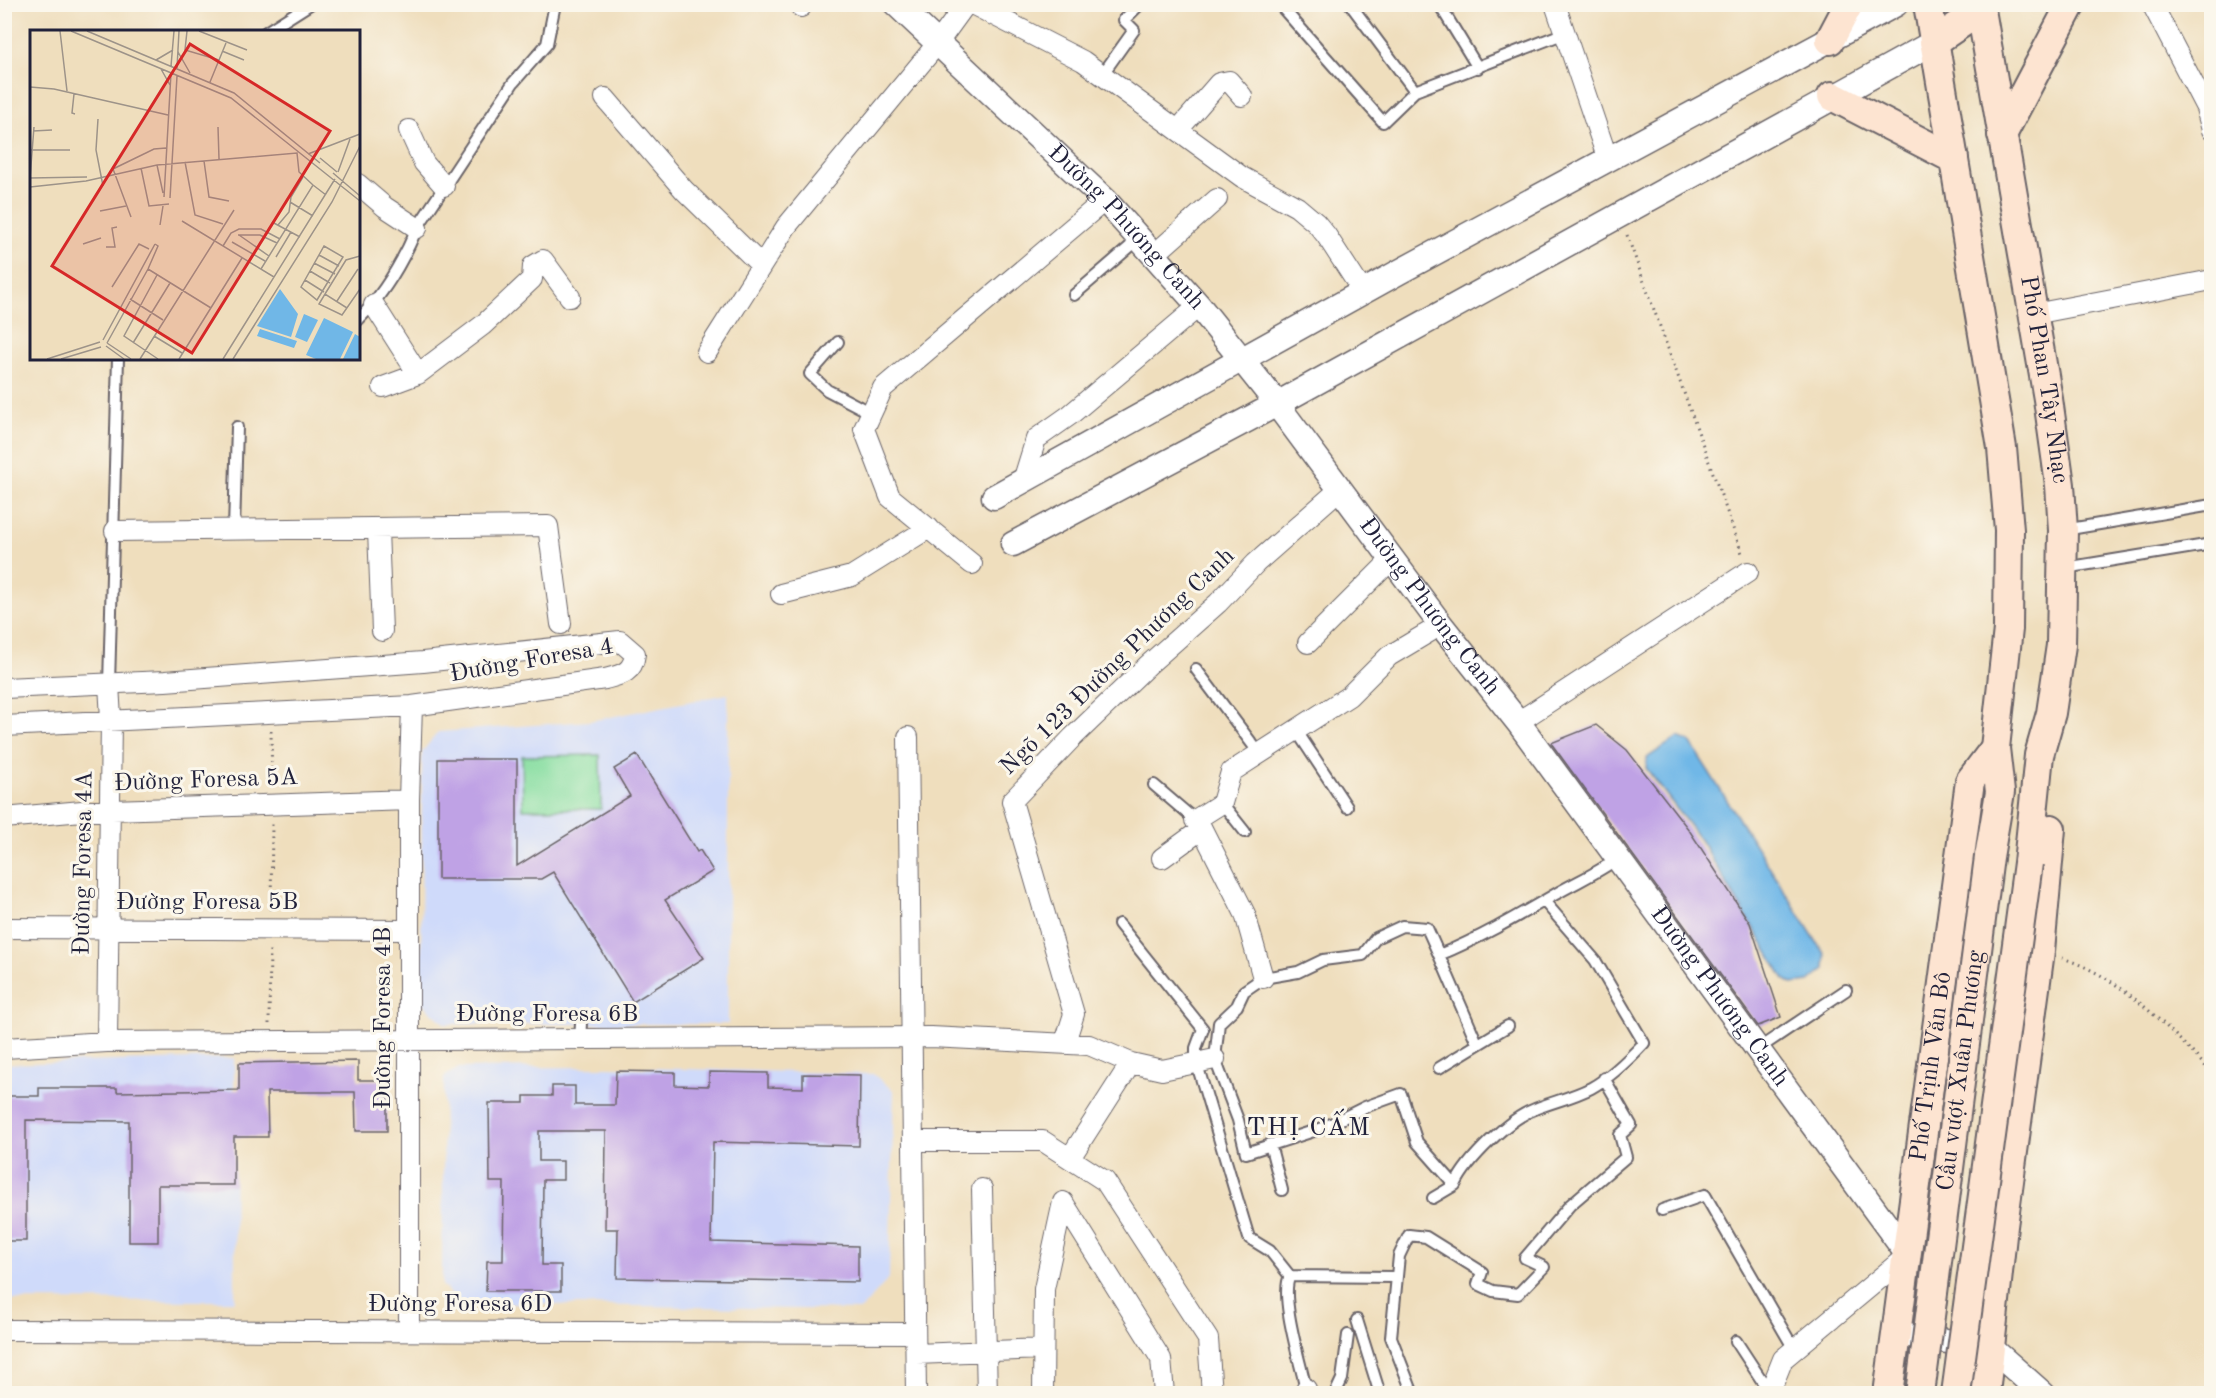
<svg xmlns="http://www.w3.org/2000/svg" width="2216" height="1398" viewBox="0 0 2216 1398" font-family="'Old Standard TT',serif">
<rect width="100%" height="100%" fill="#fbf7ec"/>
<filter id="ink" filterUnits="userSpaceOnUse"><feTurbulence type="fractalNoise" baseFrequency=".0167" numOctaves="2"/><feDisplacementMap in="SourceGraphic" scale="12" xChannelSelector="R" yChannelSelector="G"/><feConvolveMatrix kernelMatrix="1 2 1 2 8 2 1 2 1" color-interpolation-filters="sRGB"/></filter>
<filter id="wash" filterUnits="userSpaceOnUse"><feTurbulence type="fractalNoise" baseFrequency=".008" numOctaves="4" result="noise"/><feDisplacementMap in="SourceGraphic" scale="24" xChannelSelector="R" yChannelSelector="G"/><feGaussianBlur stdDeviation="1.35" result="paint"/><feColorMatrix in="noise" values="0 0 0 0 0 0 0 0 0 0 0 0 0 0 0 0 0 1.4 0 .05"/><feComposite in="paint" operator="in"/></filter>
<g filter="url(#wash)">
<rect width="100%" height="100%" fill="#efdebd"/>
<path fill="#cfdafa" d="M728,694V1024H445L421,1002L422,752L438,732L590,721Z
M234,1058L235,1301L5,1300L4,1064Z
M603,1067L873,1074L894,1091L889,1278L861,1310L460,1303L442,1285L444,1077L459,1068Z"/>
<path fill="#88dea2" stroke="#55806e" stroke-width="1.5" d="M600,755L601,809H523L522,756Z"/>
<path fill="#70b7e7" stroke="#496c91" stroke-width="1.5" d="M1678,737L1690,742L1825,955V969L1809,982L1792,984L1784,979L1701,841L1646,768L1647,758Z"/>
<g id="blocks">
<path fill="#bfa2e5" d="M1596,725L1627,750L1689,830L1750,923L1781,1017L1758,1026L1551,743Z
M637,755L697,852L700,850L713,871L665,900L704,958L633,1002L553,872L541,879H438V759H517V866L630,796L614,769Z
M358,1061V1080H387V1131H356L355,1092H267L268,1137H234V1185H158V1242H129V1121L26,1120V1241H4V1096H39V1088H117V1092L239,1090V1063Z
M616,1071L675,1072V1085L709,1086V1072L768,1073V1087L803,1088V1074L860,1075L859,1146L713,1142L711,1242L858,1246V1282L617,1278L618,1229H605L606,1131H539V1161H563V1180H543L542,1265H561V1291H486L487,1261H503L504,1182H490L489,1103H524V1096H552V1086H575V1105H615Z"/>
</g>
</g>
<g filter="url(#ink)">
<use href="#blocks" fill-opacity="0" stroke="#6a6468" stroke-width="1.5"/>
<g fill="none" stroke-linecap="round" stroke-linejoin="round">
<g stroke="#6a6468" stroke-width="14">
<path id="service" d="M1279,4L1383,122L1415,91L1565,33
M1350,4L1415,91
M1439,4L1478,68
M266,32L310,4
M1102,75L1134,30L1124,20L1140,4
M1074,295L1140,238
M358,320C384,294 403,261 417,228L513,83L547,44L555,4
M838,342L810,374L827,390L871,413
M234,530L237,427
M2064,530L2212,505
M2065,568L2212,544
M1196,669L1259,753
M109,684L118,358
M1296,730L1347,807
M1154,785L1195,820
M1222,803L1245,832
M1119,924L1203,1029L1196,1048V1061L1249,1238L1270,1251L1290,1276L1395,1277
M1439,955L1477,1043
M580,1041L581,1023
M1758,1049L1846,990
M1439,1068L1508,1026
M1270,1144L1282,1190
M1455,1185L1417,1142L1401,1094L1365,1107L1323,1128L1246,1153L1238,1120L1215,1059L1219,1023L1237,1006L1244,991L1263,978L1298,972L1323,960L1363,955L1376,938L1402,926L1427,928L1439,955C1480,938 1516,917 1554,895C1576,882 1598,873 1618,858
M1455,1185C1467,1160 1508,1119 1535,1109C1552,1102 1574,1097 1591,1088C1611,1077 1629,1059 1644,1043L1595,960L1544,901
M1433,1198L1455,1185
M1662,1210L1705,1195L1794,1349
M1290,1276C1279,1295 1301,1365 1306,1389
M1357,1320L1380,1394
M1736,1341L1770,1393
M1335,1394L1342,1379L1348,1335
M1413,1394L1391,1337L1399,1256L1409,1235L1426,1237L1482,1272L1478,1284L1493,1291L1518,1294L1544,1267L1525,1258L1570,1205L1626,1157L1620,1135L1631,1125L1604,1078"/>
</g>
<g stroke="#6a6468" stroke-width="22">
<path id="minor" d="M972,4L1083,61L1242,177L1297,207L1316,223L1326,235L1363,292
M1555,4L1608,160
M2152,4L2206,108L2212,130
M801,7L803,4
M605,98L684,190L761,265
M409,130L424,163L444,186
M1178,130L1219,83L1229,81L1242,96
M358,184L385,207L417,228
M1155,254L1217,199
M374,305L418,374L483,325L532,279L533,266L543,260L570,297
M2034,314L2212,280
M707,352L786,227L937,44L966,4
M383,387L418,374
M1023,481L1036,439L1070,415L1199,306
M378,530L382,631
M115,531L548,526L561,624
M972,564L890,497L864,429L883,388L1105,200
M781,594L852,576L929,528
M1308,643L1392,559
M4,688L165,681L423,662L620,641L635,654C633,673 621,675 605,679L412,706L4,726
M1518,722L1748,572
M908,737L916,1394
M4,818L82,811L409,800
M1162,858L1202,829
M4,928L409,930
M1263,978L1245,914L1202,829L1195,820L1222,803L1231,772L1349,696L1389,656L1441,625
M107,1042L111,719L109,684
M1065,1042L1074,1014L1012,801L1073,737L1148,665L1218,603L1256,563L1340,489
M4,1048L107,1042L931,1037L1089,1045L1131,1063L1162,1070L1215,1059
M913,1141H1043L1105,1181L1208,1339L1212,1394
M1070,1158L1131,1063
M982,1189L987,1394
M1063,1202L1161,1359L1164,1394
M4,1330L915,1333
M409,1330V800L412,706
M916,1354L1043,1349
M1306,1389V1394
M1043,1394L1044,1289L1063,1202
M1769,1394L1783,1359L1908,1255"/>
</g>
<g stroke="#6a6468" stroke-width="27">
<g id="tertiary">
<path id="s1" d="M896,4L1105,200L1199,306L1270,395L1441,625L1518,722L1908,1255"/>
<path d="M994,497L1399,272L1896,4"/>
<path d="M1013,544L1277,404L1934,42"/>
<path d="M1896,1333L1991,1348L2043,1394"/>
</g>
</g>
<g stroke="#6a6468" stroke-width="32">
<g id="secondary">
<path d="M1928,4L2002,448L2009,530L2008,629L1995,748L2000,792L1989,857"/>
<path id="s2" d="M1980,4L2048,399L2060,485L2063,530L2061,645L2051,713L2039,755L2028,863"/>
<path d="M1830,40L1849,4"/>
<path d="M1934,42L1981,10"/>
<path d="M1832,96L1954,159"/>
<path d="M2002,135L2071,4"/>
<path id="s3" d="M1888,1394L1970,781L1995,748"/>
<path d="M1985,1394L2003,1226L2040,951L2051,829"/>
</g>
</g>
<path stroke="#6a6468" stroke-width="3" stroke-dasharray="1.5 4.5" stroke-linecap="butt" d="M1627,235L1743,556
M271,731L272,787
M271,910L272,824
M2062,958C2122,977 2169,1028 2212,1073
M269,1024L270,947"/>
<use href="#service" stroke="#fff" stroke-width="10"/>
<use href="#minor" stroke="#fff" stroke-width="20"/>
<use href="#tertiary" stroke="#fff" stroke-width="24"/>
<use href="#secondary" stroke="#fde4d1" stroke-width="28"/>
<g stroke="#6a6468" stroke-width="32" stroke-linecap="butt">
<g id="secondary-bridge">
<path id="s4" d="M1920,1394L1989,857"/>
<path d="M1956,1394L2028,863"/>
</g>
</g>
<use href="#secondary-bridge" stroke="#fde4d1" stroke-width="28"/>
</g>
</g>
<g text-anchor="middle" dominant-baseline="central" stroke-width="6" stroke-linejoin="round" paint-order="stroke">
<g font-size="24" fill="#22223b" stroke="#fbf7ec">
<text stroke="none"><textPath href="#s1" startOffset="321">Đường Phương Canh</textPath></text>
<text stroke="none"><textPath href="#s2" startOffset="381">Phố Phan Tây Nhạc</textPath></text>
<text stroke="none"><textPath href="#s1" startOffset="807">Đường Phương Canh</textPath></text>
<text transform="translate(532 661) rotate(-10)">Đường Foresa 4</text>
<text transform="translate(1118 662) rotate(-44)">Ngõ 123 Đường Phương Canh</text>
<text transform="translate(206 781) rotate(-2)">Đường Foresa 5A</text>
<text transform="translate(84 863) rotate(-89)">Đường Foresa 4A</text>
<text x="207" y="903">Đường Foresa 5B</text>
<text stroke="none"><textPath href="#s1" startOffset="1293">Đường Phương Canh</textPath></text>
<text x="547" y="1015">Đường Foresa 6B</text>
<text transform="translate(384 1018) rotate(-90)">Đường Foresa 4B</text>
<text stroke="none"><textPath href="#s3" startOffset="330">Phố Trịnh Văn Bô</textPath></text>
<text stroke="none"><textPath href="#s4" startOffset="326">Cầu vượt Xuân Phương</textPath></text>
<text x="460" y="1305">Đường Foresa 6D</text>
</g>
<g font-size="26" letter-spacing="1.5" fill="#22223b" stroke="#fbf7ec">
<text x="1309" y="1128">THỊ CẤM</text>
</g>
</g>
<g transform="translate(30 30)">
<rect width="330" height="330" fill="#efdebd"/>
<path d="M250,259L268,284L261,307L227,296ZM274,284L288,290L277,312L265,307ZM294,288L323,302L310,329H286L276,325ZM230,299L267,311L264,318L227,306ZM325,304L330,307V329H313Z" fill="#70b7e7"/>
<path fill="none" stroke="#9d9389" stroke-width="1.5" d="M30,1L37,61M41,1L201,68L330,171M57,1L204,63L290,133M157,1L155,20L189,30M169,1L217,20M192,21L214,30M148,22L160,43M126,30L143,20M141,36L144,1M147,38L149,1M131,39L140,55M180,52L196,13M0,57L24,59L138,85M44,64L42,83L45,84M68,89L66,120L73,156M4,97L0,148L57,147M188,97L189,129M3,101L22,100M1,120H40M278,124L330,104M290,128L307,142M174,131L179,167L199,171M155,132L165,185L193,194M127,135L133,163M111,138L119,176L139,174M308,142L320,109M303,143L330,166M0,157L56,151L127,135L267,123L269,142L283,155M134,167L141,43M140,168L147,46M260,172L283,186M70,181L96,176M101,187L83,139L124,119L136,118M152,191L244,247M242,192L270,207M130,195L133,176M248,195L259,182L261,167L273,147M208,205H230L247,213M209,205L239,226M202,212L235,231M53,214L71,208M193,216L201,203L209,199H231L250,209M294,216L313,227L287,270L271,257ZM76,217H85L82,198L87,197M289,225L309,236M246,227L261,202M284,233L305,244M118,239L181,278M231,239L283,155L296,165M280,241L300,253M127,245L94,306L128,329M275,250L294,262M82,257L109,214L119,219M295,264L316,230L330,226M100,269L133,290M307,271L328,239M317,278L295,264L289,274L312,285L330,259M124,306L152,323M73,310L125,214M77,313L118,239L128,216L125,214M77,313L101,329M103,313L140,253M76,316L94,329M17,329L70,312M31,329L71,317M110,329L204,180M149,329L212,228M193,329L305,149M203,329L302,172L330,116"/>
<path fill="#d62828" fill-opacity="0.15" stroke="#d62828" stroke-width="3" d="M160,14L300,101L162,323L22,236Z"/>
<rect width="330" height="330" fill="none" stroke="#22223b" stroke-width="3"/>
</g>
<rect width="2216" height="1398" fill="none" stroke="#fbf7ec" stroke-width="24"/>
</svg>
